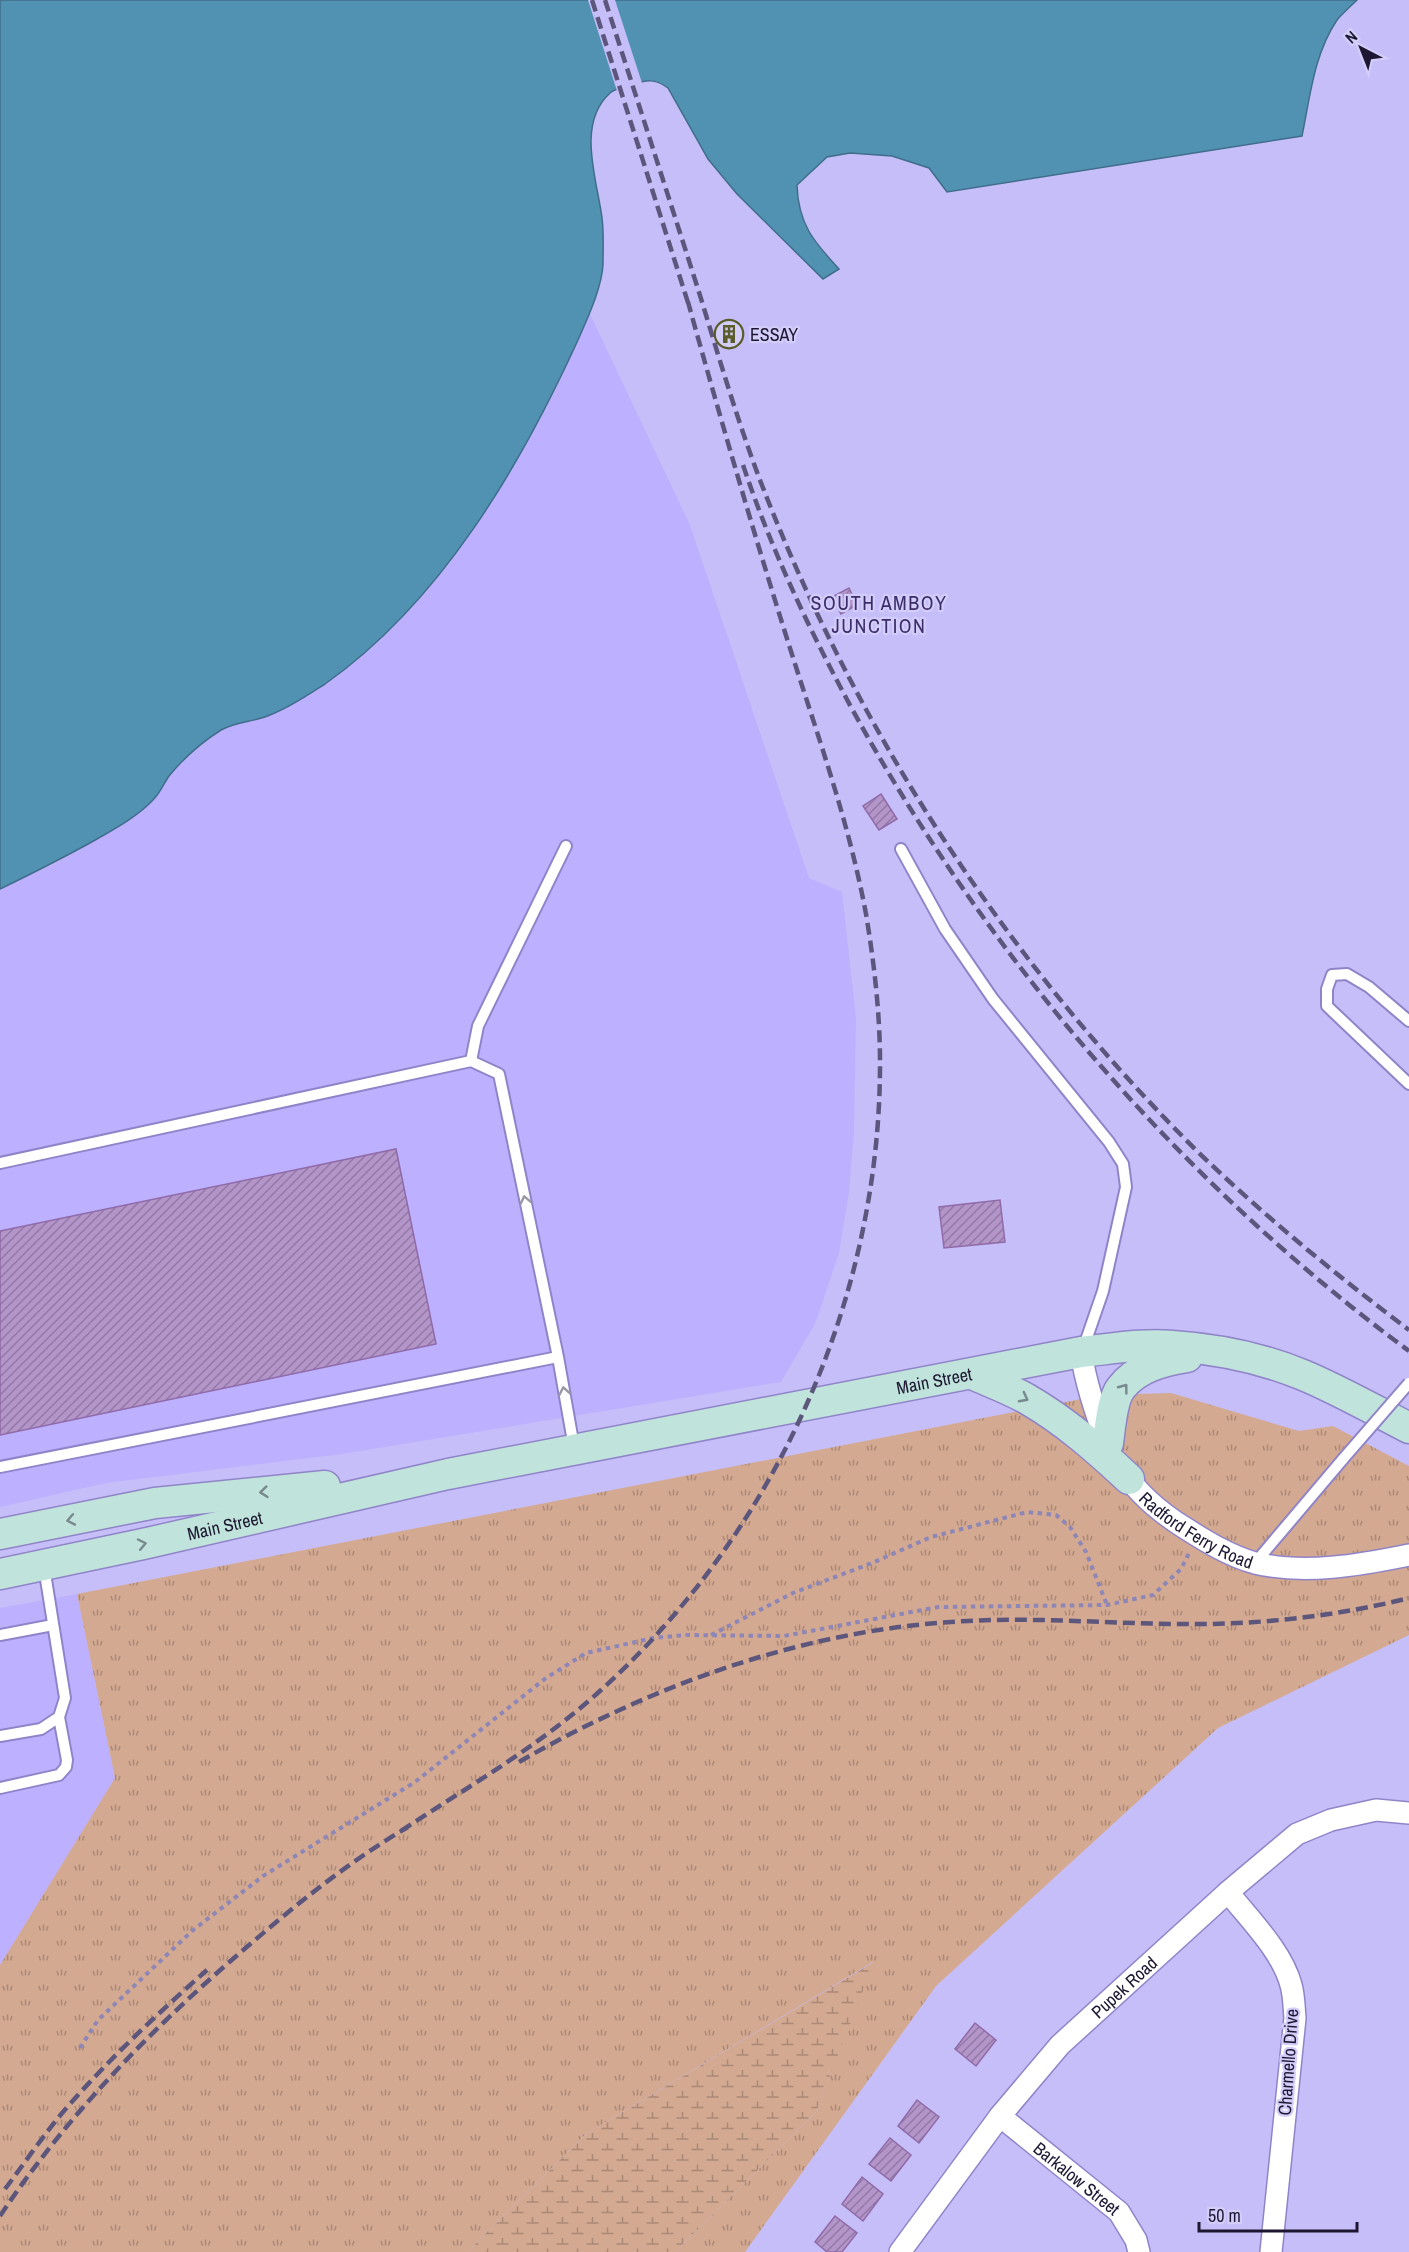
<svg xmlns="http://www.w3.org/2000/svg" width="1409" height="2252" viewBox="0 0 1409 2252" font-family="'Archivo Narrow',sans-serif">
<defs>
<pattern id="grass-tufts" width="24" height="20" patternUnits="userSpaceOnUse" patternTransform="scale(1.5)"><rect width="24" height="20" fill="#d4a991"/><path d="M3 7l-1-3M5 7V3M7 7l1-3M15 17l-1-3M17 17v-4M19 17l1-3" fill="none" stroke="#ab8977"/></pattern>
<pattern id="wetland-marsh" width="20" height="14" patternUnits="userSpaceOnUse" patternTransform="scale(1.5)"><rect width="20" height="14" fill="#d4a991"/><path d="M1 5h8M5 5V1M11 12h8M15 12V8" fill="none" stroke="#ab8977"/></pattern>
<pattern id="building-hatch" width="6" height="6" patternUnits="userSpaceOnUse" patternTransform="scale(1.5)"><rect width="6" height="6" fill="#b495ca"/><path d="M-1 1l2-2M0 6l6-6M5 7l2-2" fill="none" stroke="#9279a5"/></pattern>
</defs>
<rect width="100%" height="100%" fill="#c6bef8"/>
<path fill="#bdb0ff" d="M590,314L690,525L809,878L842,892L856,1018L854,1131L849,1192L839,1253L816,1322L781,1382L342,1454L106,1483L0,1507V889L58,862L135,815L154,799L169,776L192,753L221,730L239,722L268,716L325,684L368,649L407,612L442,571L475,525L519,456L554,393Z
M77,1594L115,1778L0,1965V1608Z"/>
<path fill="url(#grass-tufts)" d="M1171,1393L1299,1431L1333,1426L1409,1466V1635L1218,1728L936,1986L745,2252H675L816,2112L873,1962L586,2134L467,2252H0V1965L115,1778L77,1594L1102,1395Z"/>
<path fill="url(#wetland-marsh)" d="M874,1962L816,2112L675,2252H467L586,2134Z"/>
<path fill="#5192b2" stroke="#416d8c" stroke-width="1.5" d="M0,0H1357C1351,6 1343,13 1337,20C1314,54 1310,97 1302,136L947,192L929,168L892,156L850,153L827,157L797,185C798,224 814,242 839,269L823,279L737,194L708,159L668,88C655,78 646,80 631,85C625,87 614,89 610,93C576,124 597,179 602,218C604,233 603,249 603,264C602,288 587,319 578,340C520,467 441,602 325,684C308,695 289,708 270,715C254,722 237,721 221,730C202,742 183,759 169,776C164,783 160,793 153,800C138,816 116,828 97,839C65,857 33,873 0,889Z"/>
<path fill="#c6bef8" d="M588,0H615L642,83L617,91Z"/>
<path fill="url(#building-hatch)" stroke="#8f6aa8" stroke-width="1.5" d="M730,320L737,345L729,348L721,323Z
M849,588L857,605L841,614L832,597Z
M881,794L897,819L879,830L863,806Z
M396,1149L436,1344L0,1435V1231Z
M1000,1200L1005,1242L944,1248L939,1207Z
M975,2023L996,2040L976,2066L955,2049Z
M917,2100L939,2117L919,2143L898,2126Z
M890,2138L911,2155L891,2181L869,2164Z
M862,2177L883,2194L863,2221L842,2204Z
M835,2216L857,2233L842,2252H827L815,2242Z"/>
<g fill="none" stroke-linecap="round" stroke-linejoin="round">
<g stroke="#9084c9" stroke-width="14">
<path id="service" d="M901,849L945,929L993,999L1109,1142L1123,1164L1126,1187L1103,1291L1083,1349
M1409,1021L1369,987L1347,974L1332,975L1327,989V1006L1409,1084
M471,1061L478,1026L566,846
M0,1163L471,1061L499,1074L558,1357L574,1447
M0,1467L558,1357
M1255,1563L1343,1459
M0,1635L53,1625
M0,1736L41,1729L59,1717L65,1698L44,1567
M0,1788L59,1775L66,1767L67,1760L59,1717"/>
</g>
<g stroke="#9084c9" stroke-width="24">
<g id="minor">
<path d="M1081,1352C1086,1385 1095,1412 1107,1442"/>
<path id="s1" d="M1122,1469C1137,1493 1161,1513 1185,1528C1207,1542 1230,1556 1255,1563C1304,1575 1360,1565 1409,1555"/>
<path d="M1228,1892C1249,1919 1282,1951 1291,1985C1294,1995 1294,2007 1295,2018L1271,2252"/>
<path id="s2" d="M1000,2116L1119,2212L1136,2240L1139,2252"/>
<path id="s3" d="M900,2252L1000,2116L1060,2045L1228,1892L1297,1834L1331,1820L1376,1810L1409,1813"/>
</g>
</g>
<g stroke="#9084c9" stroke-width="33">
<g id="secondary">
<path d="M972,1374C990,1382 1009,1389 1027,1399C1065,1421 1097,1449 1129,1479"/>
<path d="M1108,1443C1110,1428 1112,1399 1121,1388C1137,1367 1163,1361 1187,1357"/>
<path d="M0,1534L155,1503L325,1486"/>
<path id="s4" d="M0,1574L143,1544L448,1474L1081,1352C1111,1349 1143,1343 1173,1346C1216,1349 1262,1358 1303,1375C1339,1390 1374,1410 1409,1428"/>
</g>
</g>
<path stroke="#8d86b6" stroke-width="4" stroke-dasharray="4.5 4.5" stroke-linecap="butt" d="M711,1635L793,1593L872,1563L931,1537L1027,1512L1056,1515L1070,1527L1086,1552L1107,1605
M80,2048L98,2020L192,1931L263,1876L415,1782L546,1678L586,1653L653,1638L686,1635L784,1636L938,1607L1107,1605L1153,1595L1181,1569L1189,1553"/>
<use href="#service" stroke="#fff" stroke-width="10"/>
<use href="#minor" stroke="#fff" stroke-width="21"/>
<use href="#secondary" stroke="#c0e4db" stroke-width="30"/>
<path stroke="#5c557c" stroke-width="4.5" stroke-dasharray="12 6" stroke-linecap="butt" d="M592,0L690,309
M605,0C636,96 667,192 698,289C719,357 739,427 765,493C861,738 1010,965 1196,1150C1263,1215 1335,1274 1409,1330
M743,465C771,549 809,629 851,707C988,958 1179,1181 1409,1351
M519,1762C656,1683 810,1628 968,1621C1041,1617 1113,1624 1185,1624C1258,1625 1338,1616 1409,1598
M401,1831C469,1786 541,1745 601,1690C776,1532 881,1297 880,1061C880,1013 874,962 866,914C849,822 817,734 789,645C753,531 720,417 688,302
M5,2189C24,2164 42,2137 63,2112C107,2061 156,2015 207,1970
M0,2216C69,2112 159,2021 255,1940C303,1899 353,1859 408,1827"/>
<g stroke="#9084c9" stroke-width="14" stroke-linecap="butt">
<path id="service-bridge" d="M1343,1459L1409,1383"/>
</g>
<use href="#service-bridge" stroke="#fff" stroke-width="10"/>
</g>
<defs><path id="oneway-chevron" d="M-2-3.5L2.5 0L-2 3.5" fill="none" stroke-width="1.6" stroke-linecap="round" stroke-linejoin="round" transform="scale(1.5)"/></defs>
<g stroke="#9997a3">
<use href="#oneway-chevron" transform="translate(525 1200) rotate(-102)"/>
<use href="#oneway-chevron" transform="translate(564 1391) rotate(-100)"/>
</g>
<g stroke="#77888f">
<use href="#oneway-chevron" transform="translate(1124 1388) rotate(-53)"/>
<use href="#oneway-chevron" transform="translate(1024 1398) rotate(28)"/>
<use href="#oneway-chevron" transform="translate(264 1492) rotate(174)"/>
<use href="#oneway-chevron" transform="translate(71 1520) rotate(169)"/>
<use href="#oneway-chevron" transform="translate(142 1544) rotate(-12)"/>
</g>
<defs>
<g id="building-ring" transform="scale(1.5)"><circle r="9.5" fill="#d3cdf9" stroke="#5b5d2a" stroke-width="1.5"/><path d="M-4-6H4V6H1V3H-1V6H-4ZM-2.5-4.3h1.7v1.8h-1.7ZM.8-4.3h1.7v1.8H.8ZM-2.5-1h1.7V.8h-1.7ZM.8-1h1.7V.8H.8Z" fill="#5b5d2a"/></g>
</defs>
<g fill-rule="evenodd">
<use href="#building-ring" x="729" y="334"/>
</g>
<g text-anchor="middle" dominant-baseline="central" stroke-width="4.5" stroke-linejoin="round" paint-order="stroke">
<g font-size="18" fill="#1d1732" stroke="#d3cdf9" text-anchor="start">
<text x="750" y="334">ESSAY</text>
</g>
<g font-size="18" fill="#1d1732" stroke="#d3cdf9">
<text stroke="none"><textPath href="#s4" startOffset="954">Main Street</textPath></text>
<text stroke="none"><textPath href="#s4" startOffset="230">Main Street</textPath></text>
<text stroke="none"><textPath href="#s1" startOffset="98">Radford Ferry Road</textPath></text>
<text stroke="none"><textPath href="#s3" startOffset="348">Pupek Road</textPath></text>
<text transform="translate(1288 2062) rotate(-86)">Charmello Drive</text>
<text stroke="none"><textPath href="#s2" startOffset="99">Barkalow Street</textPath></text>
</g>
<g font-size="20" letter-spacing="1.5" fill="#3c2d6a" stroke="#d3cdf9">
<text x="879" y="602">SOUTH AMBOY<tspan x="879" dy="23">JUNCTION</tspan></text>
</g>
</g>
<g transform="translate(1361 48) rotate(318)" stroke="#d3cdf9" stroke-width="4.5" paint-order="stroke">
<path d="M0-4.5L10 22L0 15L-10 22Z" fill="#1d1732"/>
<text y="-9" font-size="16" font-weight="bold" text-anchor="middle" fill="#1d1732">N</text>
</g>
<path d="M1199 2222v9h158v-9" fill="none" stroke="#1d1732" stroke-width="3"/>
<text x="1208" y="2222" font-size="18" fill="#1d1732" stroke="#d3cdf9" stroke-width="4.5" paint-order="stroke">50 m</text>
</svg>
